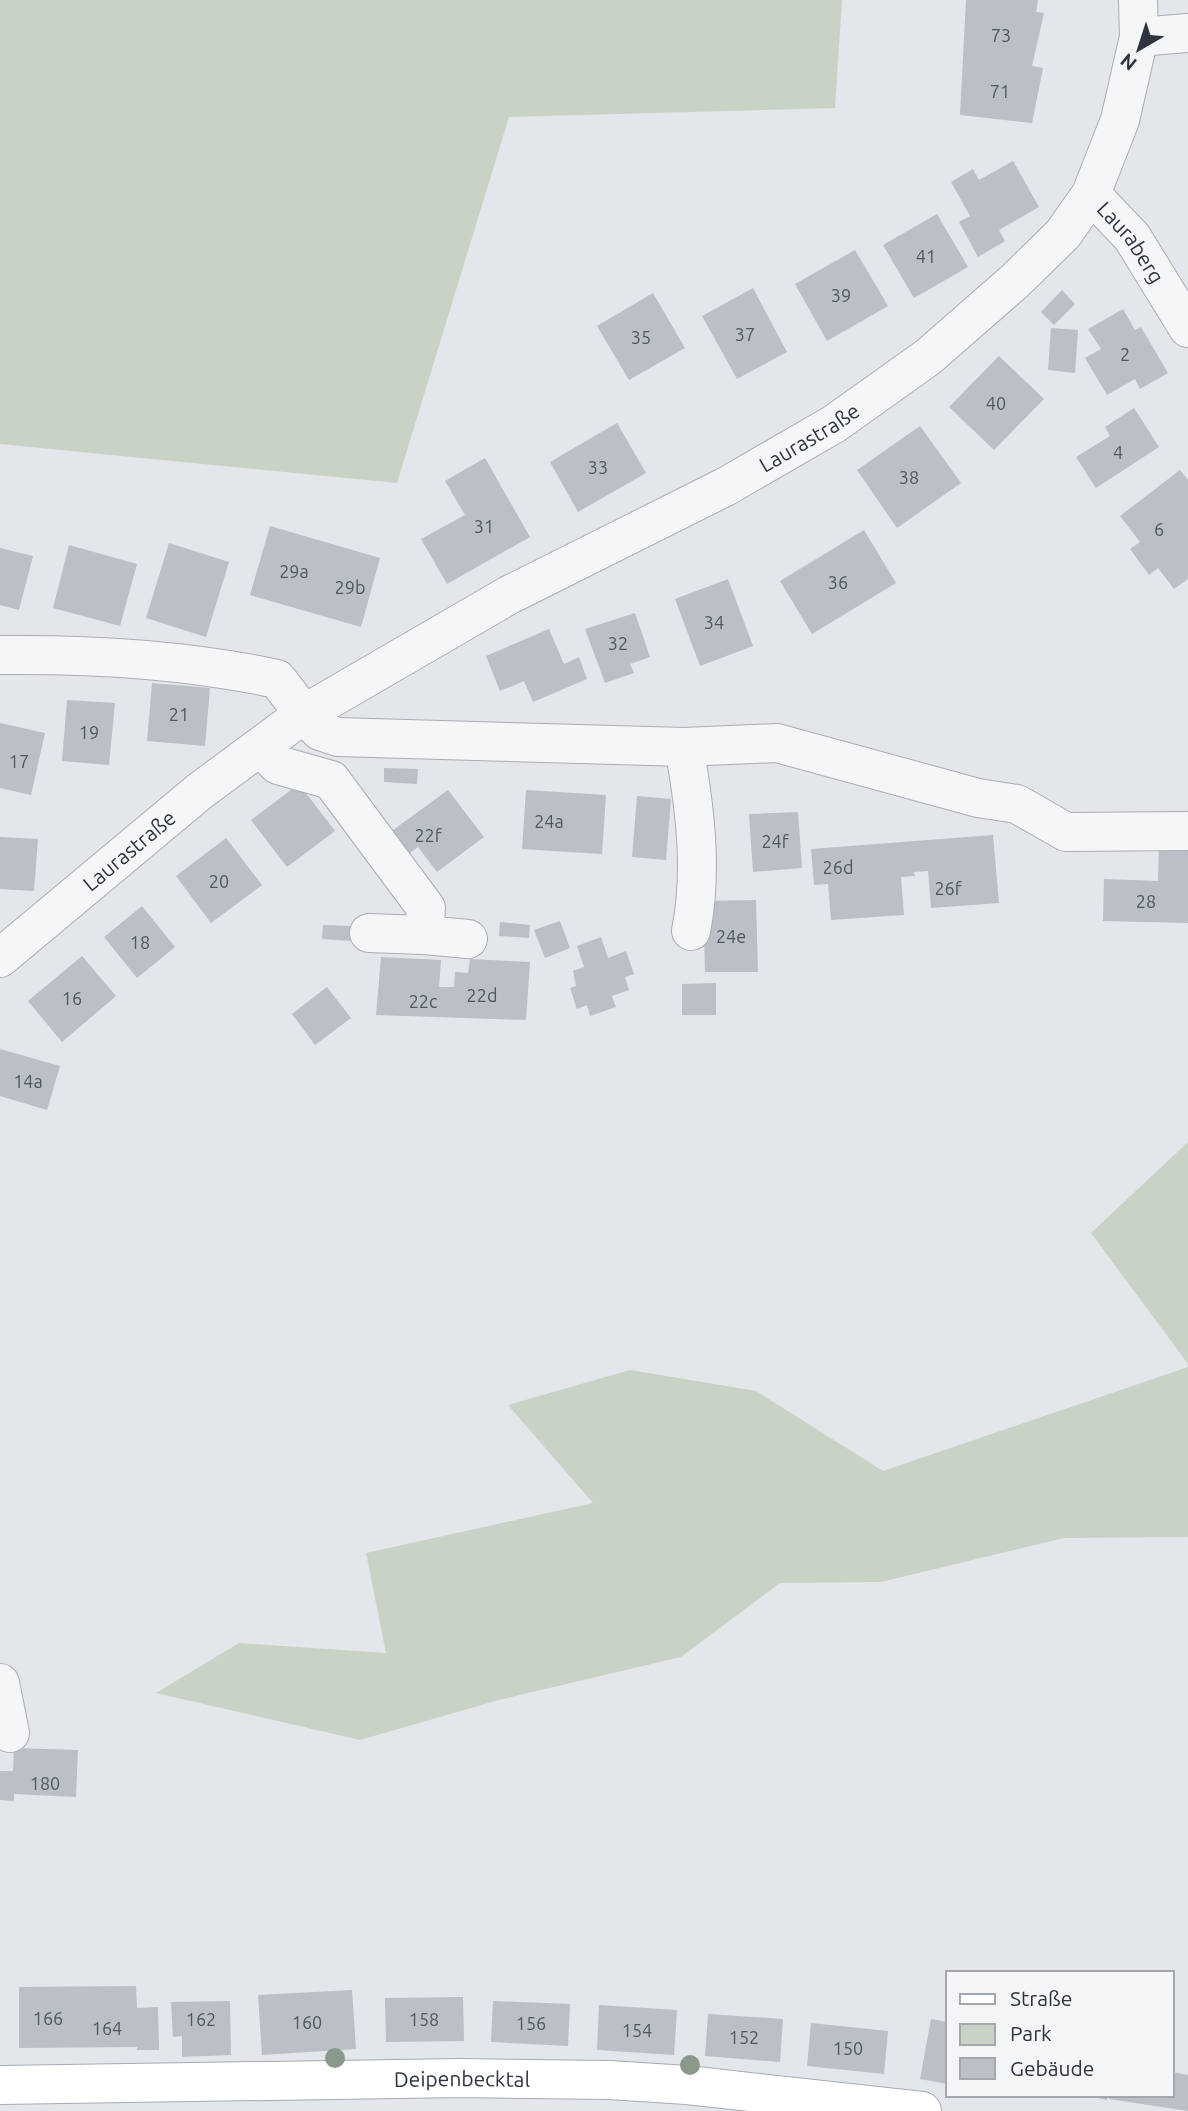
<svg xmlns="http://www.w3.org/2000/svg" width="1188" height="2111" viewBox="0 0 1188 2111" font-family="Ubuntu,sans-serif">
<rect width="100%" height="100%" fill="#e3e6ea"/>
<path fill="#c9d3c5" d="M0,0H842L835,108L509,117L397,483L0,444Z
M1188,1142V1364L1091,1233Z
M1188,1367V1537L1064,1538L881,1582L780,1583L681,1657L499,1700L360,1740L156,1693L239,1643L386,1653L366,1553L593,1503L508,1405L630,1370L756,1391L883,1471Z"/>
<path fill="#bbbfc6" d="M966,0H1038L1036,12L1044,13L1032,66L1043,68L1032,123L960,115Z
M1013,161L1039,207L999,230L1005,241L978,257L959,222L970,216L951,182L973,169L979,180Z
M937,214L968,267L914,298L883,245Z
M855,250L888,306L827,341L795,284Z
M753,288L787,352L737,379L702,316Z
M1062,290L1075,304L1054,325L1041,312Z
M653,293L685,348L629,380L597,326Z
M1123,309L1135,330L1141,327L1168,373L1140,389L1135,379L1107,395L1085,358L1101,349L1088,329Z
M1051,328L1078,330L1075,373L1048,370Z
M999,356L1044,399L994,450L949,407Z
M1134,408L1159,447L1096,488L1076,457L1110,436L1105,427Z
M617,423L646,473L578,512L550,462Z
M920,426L961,483L897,528L857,470Z
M485,458L530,537L447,584L421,539L465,515L445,481Z
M1180,470L1188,480V579L1174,589L1158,568L1149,575L1130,549L1140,542L1120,516Z
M270,526L380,558L361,627L250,595Z
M864,530L896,583L812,634L780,581Z
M169,543L229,562L206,637L146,618Z
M69,545L137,564L120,626L53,608Z
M0,548L33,556L19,610L0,605Z
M728,579L753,646L700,666L675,599Z
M635,613L650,657L630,664L634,673L605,683L585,629Z
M549,629L564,664L579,657L587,679L533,702L524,681L500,691L486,656Z
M152,683L210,688L205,746L147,741Z
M67,700L115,703L109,765L62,761Z
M0,723L45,733L31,795L0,788Z
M384,768L418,769L417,784L384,782Z
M299,784L335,831L287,867L251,820Z
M448,790L484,837L437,872L418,847L406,856L389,833Z
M526,790L606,795L602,854L522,849Z
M637,796L671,799L666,860L632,857Z
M798,812L802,868L753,872L749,814Z
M993,835L999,903L931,908L928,871L914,872L915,876L901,877L904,915L831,920L828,884L814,885L811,849Z
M0,837L38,839L34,891L0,889Z
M226,838L262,885L211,923L176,876Z
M1159,845L1188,846V923L1103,921L1104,879L1158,881Z
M756,900L758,972H705L703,901Z
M142,906L175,947L137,978L104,937Z
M560,921L570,948L545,958L534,930Z
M500,922L530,925L529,938L499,936Z
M323,925L353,926L352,941L322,939Z
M601,937L608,958L626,951L634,974L625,977L629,990L612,996L616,1007L590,1016L587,1005L577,1009L570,988L576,986L573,971L584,967L577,946Z
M82,956L116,996L62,1042L28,1001Z
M381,957L441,960L439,987H454L455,972L468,973L470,959L530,962L526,1020L376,1015Z
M716,983V1015H682V984Z
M327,987L351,1018L315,1045L292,1014Z
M0,1049L60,1066L47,1110L0,1096Z
M14,1748L78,1750L76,1797L14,1794V1801L0,1800V1771H13Z
M136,1986L137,2008L158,2007L159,2050H137V2047L19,2048V1987Z
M352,1990L356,2049L262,2055L258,1995Z
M463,1997L464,2041L386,2042L385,1998Z
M230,2001L231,2055L182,2057V2036L173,2037L171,2002Z
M493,2001L570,2004L568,2046L491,2042Z
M599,2005L677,2010L674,2055L597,2050Z
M708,2014L783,2019L780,2062L705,2056Z
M931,2019L948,2022V2084L920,2079Z
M811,2023L888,2031L884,2074L807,2066Z
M1172,2072L1188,2075V2111L1109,2099V2095H1172Z
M1084,2095H1108L1107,2100Z"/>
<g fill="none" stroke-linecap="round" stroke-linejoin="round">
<g stroke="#a9adb4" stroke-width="40">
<g id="minor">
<path d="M1139,37L1188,33"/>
<path id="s1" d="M1091,194L1132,237L1188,328"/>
<path d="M0,655C90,654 190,660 277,679L304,714L320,731L338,737L684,747L777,743L978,798L1017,804L1066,832L1188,831"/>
<path d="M260,747L278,765L331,780L426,908L424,935L468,939"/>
<path d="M684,747C695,807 703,871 691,931"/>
<path d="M369,933L424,935"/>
<path id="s2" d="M0,958L200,791L304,714L509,595L725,487L834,424L928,357L1015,281L1063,234L1091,194L1120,120L1139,37L1138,0"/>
<path d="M0,1683L10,1733"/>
</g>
</g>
<g stroke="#a4abb4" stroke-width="40">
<g id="major">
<path id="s3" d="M0,2085L461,2078L609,2080L687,2085L922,2111"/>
</g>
</g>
<use href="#minor" stroke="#f5f6f8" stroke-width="38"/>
<use href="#major" stroke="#fff" stroke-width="38"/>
</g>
<g fill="#8a998a">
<circle cx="335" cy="2058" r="10"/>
<circle cx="690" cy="2065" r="10"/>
</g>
<g text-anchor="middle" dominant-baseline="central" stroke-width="7" stroke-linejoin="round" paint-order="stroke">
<g font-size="18" fill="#505762">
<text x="1001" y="35">73</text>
<text x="1000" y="91">71</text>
<text x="926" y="256">41</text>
<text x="841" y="295">39</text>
<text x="745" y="334">37</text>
<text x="641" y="337">35</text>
<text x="1125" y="354">2</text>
<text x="996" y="403">40</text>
<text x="1118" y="452">4</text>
<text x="598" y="467">33</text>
<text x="909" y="477">38</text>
<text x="484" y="526">31</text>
<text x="1159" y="529">6</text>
<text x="294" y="571">29a</text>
<text x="838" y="582">36</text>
<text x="350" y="587">29b</text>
<text x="714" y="622">34</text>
<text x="618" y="643">32</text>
<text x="179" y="714">21</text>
<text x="89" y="732">19</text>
<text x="19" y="761">17</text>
<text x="549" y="821">24a</text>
<text x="428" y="835">22f</text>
<text x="775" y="841">24f</text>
<text x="838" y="867">26d</text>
<text x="219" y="881">20</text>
<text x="948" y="888">26f</text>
<text x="1146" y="901">28</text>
<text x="731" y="936">24e</text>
<text x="140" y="942">18</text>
<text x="482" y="995">22d</text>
<text x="72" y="998">16</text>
<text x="423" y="1001">22c</text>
<text x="28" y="1081">14a</text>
<text x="45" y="1783">180</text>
<text x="48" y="2018">166</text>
<text x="201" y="2019">162</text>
<text x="424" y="2019">158</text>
<text x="307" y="2022">160</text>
<text x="531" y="2023">156</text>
<text x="107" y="2028">164</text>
<text x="637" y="2030">154</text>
<text x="744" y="2037">152</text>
<text x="848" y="2048">150</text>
</g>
<g font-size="21" fill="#2d3440" stroke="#f3f5f7">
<text stroke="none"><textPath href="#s1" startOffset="63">Lauraberg</textPath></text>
<text stroke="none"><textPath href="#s2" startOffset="966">Laurastraße</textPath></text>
<text stroke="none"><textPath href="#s2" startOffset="168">Laurastraße</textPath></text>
<text stroke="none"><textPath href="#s3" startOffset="462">Deipenbecktal</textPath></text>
</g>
</g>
<rect x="946" y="1971" width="228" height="126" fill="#f3f5f7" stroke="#a4a8ae" stroke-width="2"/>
<rect x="960" y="1994" width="35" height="10" fill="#ffffff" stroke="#a4a8ae" stroke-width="2"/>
<text x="1010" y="2006" font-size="21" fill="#2d3440">Straße</text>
<rect x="960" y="2024" width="35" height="21" fill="#c9d3c5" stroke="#a4a8ae" stroke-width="2"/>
<text x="1010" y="2041" font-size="21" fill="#2d3440">Park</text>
<rect x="960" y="2058" width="35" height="21" fill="#bbbfc6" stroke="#a4a8ae" stroke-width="2"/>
<text x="1010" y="2076" font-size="21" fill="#2d3440">Gebäude</text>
<g transform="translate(1139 49) rotate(219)" stroke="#f3f5f7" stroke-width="5" paint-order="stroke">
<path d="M0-5L12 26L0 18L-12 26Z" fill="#2d3440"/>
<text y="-10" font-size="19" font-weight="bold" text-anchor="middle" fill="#2d3440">N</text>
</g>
</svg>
